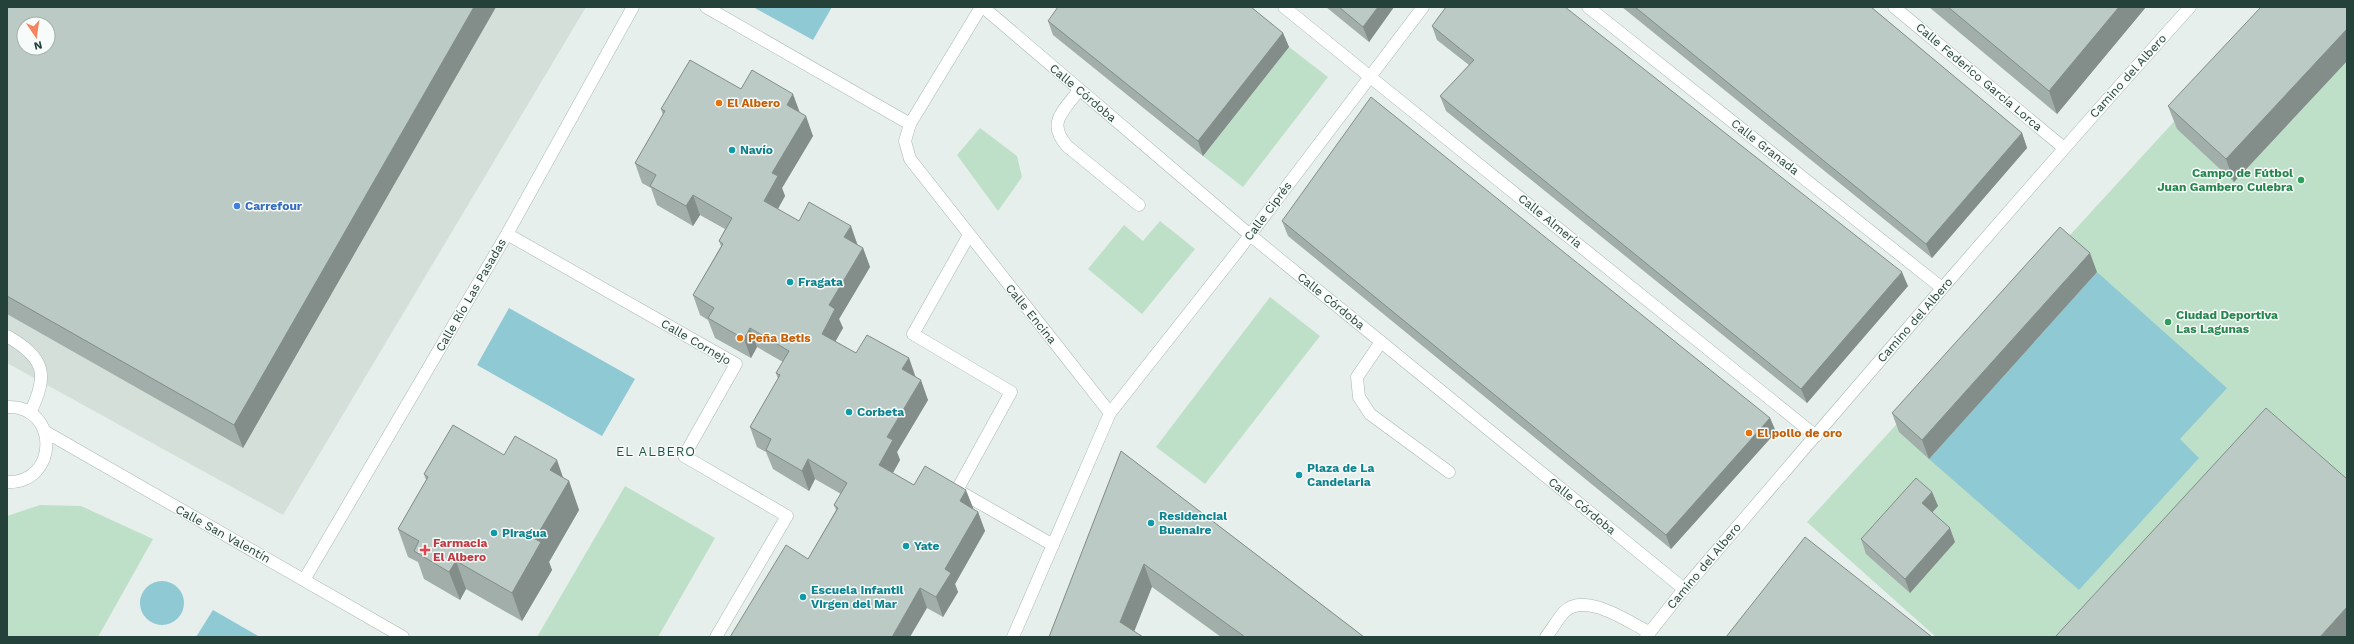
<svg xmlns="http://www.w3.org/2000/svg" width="2354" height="644" viewBox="0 0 2354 644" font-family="'Work Sans',sans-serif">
<rect width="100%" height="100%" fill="#e6efeb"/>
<path fill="#d4dfda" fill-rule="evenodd" d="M7,7H586L283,515L7,363ZM24,24H48V48H24Z"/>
<path fill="#bfe0c8" d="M2279,7H2347V637H1936L1807,522Z
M1289,47L1328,77L1243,187L1203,156Z
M980,128L1017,156L1022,177L998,211L957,155Z
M1160,221L1195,249L1142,314L1088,269L1124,225L1143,241Z
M1270,297L1320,336L1205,484L1156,447Z
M625,486L715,538L658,637H537Z
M40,505L81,506L153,539L98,637H7V516Z"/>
<path fill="#8ec9d4" d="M753,7H832L813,40Z
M2097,272L2227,388L2180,439L2199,458L2079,590L1929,459Z
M509,308L635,379L602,436L477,365Z
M140 603a22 22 0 1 1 44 0a22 22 0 1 1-44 0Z
M213,610L260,637H196Z"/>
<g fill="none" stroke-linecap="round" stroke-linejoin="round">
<g stroke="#a8b8b2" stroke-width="13">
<path id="service" d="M1079,90C1064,111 1046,122 1067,146L1139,205
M969,235L913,334L1011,392L957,490L1053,545
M7,336C45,358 49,374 30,413
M1381,342L1357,377L1359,397L1370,414L1449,472
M1546,637C1552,629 1558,619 1564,612C1585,591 1628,622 1649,632"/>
</g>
<g stroke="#a8b8b2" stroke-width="13">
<path id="pedestrian" d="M706,7L910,124
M1284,7L1369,76"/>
</g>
<g stroke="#a8b8b2" stroke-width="13">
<path id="minor" d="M981,7L910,124L905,141L910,159L1110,413L1013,637
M983,7L1250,235L1684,589
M1588,7L1942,288
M1894,7L2064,148
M1369,76L1816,436
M507,234L736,364L684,456L787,516L716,637
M7,407C60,405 59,484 7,482
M1110,413L1237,252L1423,7
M44,431L403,637
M304,580L507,234L633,7
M1646,637L1684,589C1851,394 2018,198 2190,7"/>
</g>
<use href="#service" stroke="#fff" stroke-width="12"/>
<use href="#pedestrian" stroke="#fff" stroke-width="12"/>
<use href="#minor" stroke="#fff" stroke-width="12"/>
</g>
<path fill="#a1aea9" d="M7,7H496L243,448L7,314Z
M1326,7H1394L1369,42Z
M1622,7H1871L2022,133L2027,148L1932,258Z
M1929,7H2146L2057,114Z
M2347,7V61L2234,182L2177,129L2168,106Z
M1048,21L1283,33L1289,47L1203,156L1053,35Z
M1432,26L1908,286L1807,403L1446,111L1440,96L1469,65L1437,40Z
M741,89L800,113L813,136L782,188L785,196L778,209L799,221L858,245L863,248L870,267L839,319L843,328L835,341L856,353L909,358L915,377L928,400L897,452L900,460L893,473L914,485L973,509L978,512L985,531L955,584L958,592L943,617L927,608L808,559L836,510L834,505L841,494L815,479L809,491L773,469L766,452L757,447L750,427L778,379L776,373L783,362L757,347L751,358L715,338L708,320L700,315L693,295L721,246L719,241L725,229L700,215L693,226L657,205L651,188L642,183L635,163L663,115L661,109Z
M1282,221L1770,418L1776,432L1671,549L1288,236Z
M2097,272L1929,459L1899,432L1892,413Z
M1121,451L1364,637H1221L1152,587L1049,637Z
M504,455L563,478L569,481L579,510L549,562L552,570L522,621L466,589L460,600L424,579L418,562L408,557L398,529L426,480L424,474Z
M1932,492L1938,506L1932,512L1955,542L1910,593L1866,554L1861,539Z"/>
<path fill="#838d89" d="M474,7H496L243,448L234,425Z
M1378,7H1394L1369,42L1363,27Z
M2119,7H2146L2057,114L2049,91Z
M2347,29V61L2234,182L2226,159Z
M1283,33L1289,47L1203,156L1198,141Z
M793,94L800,113L787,105Z
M806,116L813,136L782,188L785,196L771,221L764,201L772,173Z
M2022,133L2027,148L1932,258L1926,244Z
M693,195L700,215L693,226L686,206Z
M851,226L858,246L844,237Z
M863,248L870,267L839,319L843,328L829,353L822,334L829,305Z
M2090,253L2097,272L1929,459L1922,440Z
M1902,272L1908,286L1807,403L1801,389Z
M750,328L757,347L751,358L744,339Z
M909,358L916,378L902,369Z
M921,380L928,400L897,452L900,460L886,485L879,465L887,437Z
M1770,418L1776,432L1671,549L1666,535Z
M808,459L815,479L809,491L802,471Z
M557,460L566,486L569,481L579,510L549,562L552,570L522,621L512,593L535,539L550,470Z
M966,490L974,510L960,501Z
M1932,492L1938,506L1927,518L1922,503Z
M978,512L985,531L955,584L958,592L943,617L936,597L945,569Z
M1950,528L1955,542L1910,593L1905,579Z
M456,561L466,589L460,600L449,572Z
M1144,564L1152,587L1132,637L1120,622Z
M920,588L927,608L910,637H892Z
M2347,607V637H2320Z"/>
<path fill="#bbcac4" stroke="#838d89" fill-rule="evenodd" d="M7,7H474L234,425L7,296ZM24,24H48V48H24Z
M1058,7H1251L1283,33L1198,141L1048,21Z
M1339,7H1378L1363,27Z
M1446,7H1565L1902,272L1801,389L1440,96L1474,60L1432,26Z
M1635,7H1871L2022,133L1926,244Z
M1948,7H2119L2049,91Z
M2261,7H2347V29L2226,159L2168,106Z
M690,60L741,89L752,70L793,94L787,105L806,116L772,173L778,176L764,201L799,221L809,202L851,226L844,237L863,248L829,305L835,309L822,334L856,353L867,335L909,358L902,369L921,380L887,437L893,440L879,465L914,485L925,466L966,490L960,501L978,512L945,569L951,573L936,597L920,588L892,637H730L786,545L808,559L838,508L834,505L847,483L808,459L802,471L766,450L771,439L750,427L780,375L776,373L789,351L750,328L744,339L708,318L714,308L693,295L723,244L719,241L732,218L693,195L686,206L650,186L656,175L635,163L665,111L661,109Z
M1371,97L1770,418L1666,535L1282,221Z
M2060,227L2090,253L1922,440L1892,413Z
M2266,408L2347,479V607L2320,637H2055Z
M453,425L504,455L515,436L557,460L550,470L569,481L535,539L541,542L512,593L456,561L449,572L414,551L419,541L398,529L428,477L424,474Z
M1121,451L1364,637H1245L1144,564L1120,622L1143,637H1049Z
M1916,478L1932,492L1922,503L1950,528L1905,579L1861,539Z
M1805,537L1932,637H1726Z"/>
<g fill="#e8710a" stroke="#f7fbf9" stroke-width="1.5">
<circle cx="719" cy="103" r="4"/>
<circle cx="740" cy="338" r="4"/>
<circle cx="1749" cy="433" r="4"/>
</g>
<g fill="#0f9aa8" stroke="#f7fbf9" stroke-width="1.5">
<circle cx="732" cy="150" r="4"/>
<circle cx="790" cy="282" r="4"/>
<circle cx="849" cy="412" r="4"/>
<circle cx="1299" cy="475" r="4"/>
<circle cx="1151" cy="523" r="4"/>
<circle cx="494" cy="533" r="4"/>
<circle cx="906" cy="546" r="4"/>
<circle cx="803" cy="597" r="4"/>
</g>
<g fill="#2e9e5b" stroke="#f7fbf9" stroke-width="1.5">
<circle cx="2301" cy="180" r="4"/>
<circle cx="2168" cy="322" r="4"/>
</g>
<circle fill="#3f7fe0" stroke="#f7fbf9" stroke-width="1.5" cx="237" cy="206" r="4"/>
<path fill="#e0444e" stroke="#f7fbf9" stroke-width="1.5" d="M423 544h4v4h4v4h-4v4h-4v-4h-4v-4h4z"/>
<g text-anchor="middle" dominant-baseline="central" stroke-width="3" stroke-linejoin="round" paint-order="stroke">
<g font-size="12" fill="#24423a" stroke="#f7fbf9">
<text transform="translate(2128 76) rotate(-48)">Camino del Albero</text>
<text transform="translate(1979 77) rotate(40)">Calle Federico García Lorca</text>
<text transform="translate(1083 93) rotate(40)">Calle Córdoba</text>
<text transform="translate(1765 147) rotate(38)">Calle Granada</text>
<text transform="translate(1268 211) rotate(-53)">Calle Ciprés</text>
<text transform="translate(1550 221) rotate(39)">Calle Almería</text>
<text transform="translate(471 295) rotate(-60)">Calle Río Las Pasadas</text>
<text transform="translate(1331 301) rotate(39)">Calle Córdoba</text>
<text transform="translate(1031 314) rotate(51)">Calle Encina</text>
<text transform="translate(1915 320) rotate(-49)">Camino del Albero</text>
<text transform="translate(696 342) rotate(30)">Calle Cornejo</text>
<text transform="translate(1582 506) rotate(39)">Calle Córdoba</text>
<text transform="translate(223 534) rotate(29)">Calle San Valentín</text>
<text transform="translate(1704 566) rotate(-50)">Camino del Albero</text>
</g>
<g font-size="12" font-weight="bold" fill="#c56008" stroke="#f7fbf9" text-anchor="start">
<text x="727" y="103">El Albero</text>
<text x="748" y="338">Peña Betis</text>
<text x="1757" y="433">El pollo de oro</text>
</g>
<g font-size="12" font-weight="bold" fill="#0d838f" stroke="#f7fbf9" text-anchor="start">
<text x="740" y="150">Navío</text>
<text x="798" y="282">Fragata</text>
<text x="857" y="412">Corbeta</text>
<text x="1307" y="468">Plaza de La<tspan x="1307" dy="14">Candelaria</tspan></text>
<text x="1159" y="516">Residencial<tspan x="1159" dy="14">Buenaire</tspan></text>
<text x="502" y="533">Piragua</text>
<text x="914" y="546">Yate</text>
<text x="811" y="590">Escuela Infantil<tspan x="811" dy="14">Virgen del Mar</tspan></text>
</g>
<g font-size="12" font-weight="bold" fill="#27864d" stroke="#f7fbf9" text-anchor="end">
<text x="2293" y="173">Campo de Fútbol<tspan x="2293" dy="14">Juan Gambero Culebra</tspan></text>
<text x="2176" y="315" text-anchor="start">Ciudad Deportiva<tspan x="2176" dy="14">Las Lagunas</tspan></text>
</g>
<g font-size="12" font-weight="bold" fill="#366cbe" stroke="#f7fbf9" text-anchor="start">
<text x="245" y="206">Carrefour</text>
</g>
<g font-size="12" font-weight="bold" fill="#be3a42" stroke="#f7fbf9" text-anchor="start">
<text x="433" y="543">Farmacia<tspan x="433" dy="14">El Albero</tspan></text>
</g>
<g font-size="13" letter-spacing="1" fill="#1f5548" stroke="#f7fbf9">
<text x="656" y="451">EL ALBERO</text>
</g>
</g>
<rect width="2354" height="644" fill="none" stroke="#24423a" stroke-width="16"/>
<g transform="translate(36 36) rotate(167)"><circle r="19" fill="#f7fbf9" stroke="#a3b1ad"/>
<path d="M0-3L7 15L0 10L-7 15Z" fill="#f4845f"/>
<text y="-6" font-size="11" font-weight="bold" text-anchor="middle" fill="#24423a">N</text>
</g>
</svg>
